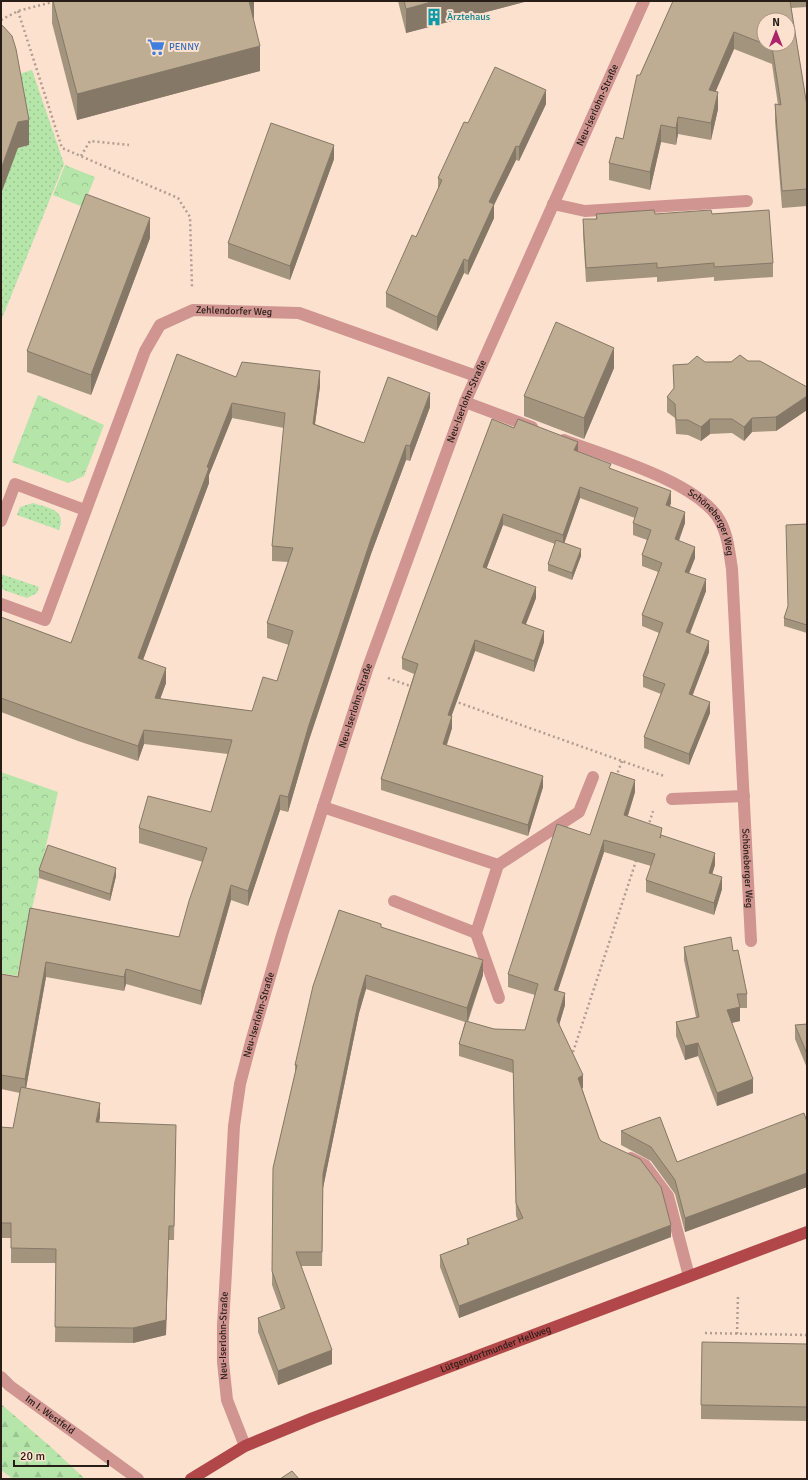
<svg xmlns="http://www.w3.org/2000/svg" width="808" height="1480" viewBox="0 0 808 1480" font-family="Signika,sans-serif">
<defs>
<pattern id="grass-dots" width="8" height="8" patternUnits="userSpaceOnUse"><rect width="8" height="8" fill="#b6e5aa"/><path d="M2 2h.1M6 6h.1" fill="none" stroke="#9cc492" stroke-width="1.8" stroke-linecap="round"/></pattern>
<pattern id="forest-firs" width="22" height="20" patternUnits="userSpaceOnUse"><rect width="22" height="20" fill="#b6e5aa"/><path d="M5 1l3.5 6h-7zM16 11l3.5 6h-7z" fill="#9cc492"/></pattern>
<pattern id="park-crowns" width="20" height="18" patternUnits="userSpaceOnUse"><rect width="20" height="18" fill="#b6e5aa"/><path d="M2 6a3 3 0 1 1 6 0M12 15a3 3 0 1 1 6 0" fill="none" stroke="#9cc492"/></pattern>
</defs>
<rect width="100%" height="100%" fill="#fce1ce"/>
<path fill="url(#grass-dots)" d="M32,70L64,164L1,321V194L16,75Z
M33,503C49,508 67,510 59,530L17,515L20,507Z
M1,574L39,587L37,593L27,598L1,589Z"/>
<path fill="url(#forest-firs)" d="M1,1404L52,1448L85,1479H13L1,1470Z"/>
<path fill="url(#park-crowns)" d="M65,165L95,177L83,207L53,195Z
M38,395L104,425L84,476L68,483L12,462Z
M1,772L58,792L17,976L1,973Z"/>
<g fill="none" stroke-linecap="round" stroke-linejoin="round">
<path stroke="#b29d8e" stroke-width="2.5" stroke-dasharray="2 3" stroke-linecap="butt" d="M18,11L62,148L178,198L190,217L192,287
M1,20L18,11L56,1
M81,156L90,141L129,145
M388,678L413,687
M454,701L664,776V777
M616,777L622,761
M648,827L653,811
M573,1052L637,858
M705,1333L807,1335
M737,1334L738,1296"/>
<g stroke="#d09491" stroke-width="12">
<path d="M553,204L585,211L747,201"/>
<path d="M465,402L532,427"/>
<path id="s1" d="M564,440C606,456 691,480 717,516C728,532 729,551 732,569L751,941"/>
<path d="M1,521L15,484L85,510"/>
<path id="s2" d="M1,604L45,620L145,351L160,325L193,310L299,313L476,376"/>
<path d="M672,799L744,796"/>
<path d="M323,807L498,865L579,812L593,777"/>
<path d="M498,865L476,933L499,998"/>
<path d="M394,901L476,933"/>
<path d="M631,1158L645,1165L668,1196L689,1276"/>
<path id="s3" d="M1,1377L10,1386L138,1479"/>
<path id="s4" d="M245,1446L227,1400L223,1362V1326L234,1126L240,1084L251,1042L282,935L367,670L465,402L644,1"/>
</g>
<path stroke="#b14749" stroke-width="12" id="s5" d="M191,1479L245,1446L313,1418L807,1232"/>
</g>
<path fill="#a3947e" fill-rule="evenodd" d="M52,1H254V18H253L260,71L77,120L52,23Z
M398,1H528L406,33Z
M673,1H807V7L791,8L807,106V206L782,208L775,121V104L778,105L772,64L734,49L715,91L718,109L711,140L678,134L676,145L661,142L650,190L609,180V163L623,139L640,75Z
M546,104L519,161L516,160L494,205V218L468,275L464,273L437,331L386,307V293L416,237L438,189V178L468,123Z
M334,159L290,280L228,258V243Z
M596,214H712L773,263V277L714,281V277L657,282V277L586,282L583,233V219H596Z
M150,238L91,395L27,372V351Z
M748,361L807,387V410L776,431L752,432L744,441L732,433L710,434L701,441L688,435L676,434L675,418L667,412V397L674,389L673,365L688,364L705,362Z
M614,368L584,439L524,416V396Z
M236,377L320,386L315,424L364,443L430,407L410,461L406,460L371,554L309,740L288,812L280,810L248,906L231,900L201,1005L126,984L124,991L46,977L26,1088L100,1117L99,1122L176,1139L174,1240H169L166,1335L133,1343L55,1342L56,1263H11V1238H1V1127L13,1128L20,1093L1,1089V974L18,977L30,908L179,937L203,862L139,843V828L211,812L228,754L144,744L138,761L78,741L1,712V617L71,643ZM232,418L284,428L272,546V561L288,562L267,623V638L289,645L277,681L252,711L160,699L166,683L143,660L209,483V475Z
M492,419L578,452L611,469L671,503L670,506L685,523L679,541L695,558L689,573L706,591L690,634L709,652L692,695L710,713L689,765L644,748V737L661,694L643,687V676L659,633L642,626V615L658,572L642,566V555L647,540L633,535V523L635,518L580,498L564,543L581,556L572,580L548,571V564L555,544L503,525L486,569L536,598L526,624L544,642L534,672L475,651L451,716L452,728L447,745L543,787L528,836L381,790V779L414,674L402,669V658Z
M807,524V633L784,626V618L788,607Z
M635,792L628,816L715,865L712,874L722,889L714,915L646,892V880L651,866L604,852L558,991L565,1005L559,1025L583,1088H582L599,1138L671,1237L459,1318L440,1267V1255L467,1245V1239L518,1220L516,1216L513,1073L459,1056V1044L465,1022L366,989L359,1013L323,1188L322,1266H301L332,1364L278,1385L258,1332V1318L281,1310L272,1285L273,1168L295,1074V1065L381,927L483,975L468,1022L494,1029L525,1030L535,995L508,987V974L590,835Z
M39,870L116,876L110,901L39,878Z
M684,947L733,951L747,994V1008H740V1021L731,1023L753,1093L717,1106L698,1056L685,1060L676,1036V1022L696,1017L684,960Z
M807,1024V1068L795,1039V1025Z
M660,1117L677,1162L807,1122V1187L685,1232L675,1194L651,1161L621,1145V1131Z
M807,1344V1421L701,1419V1405Z"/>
<path fill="#857867" d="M247,1H254V18L247,20Z
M435,1H528L406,33V9Z
M734,32V49L709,107V90Z
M260,46V71L77,120V94Z
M546,90V104L519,161V147Z
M718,92V109L711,140V123Z
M678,117V134L676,145V128Z
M29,120V145L18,148L1,194V169L18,122Z
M661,125V142L650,190V172Z
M334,145V159L290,280V266Z
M516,146V160L494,205V218L468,275V261L489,202Z
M150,218V238L91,395V375Z
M464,259V273L437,331V317Z
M614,348V368L584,439V418Z
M320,371V386L313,439V424Z
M430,393V407L410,461V446Z
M807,396V410L776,431V417Z
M232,403V418L209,475V483L138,673V658L207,467Z
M752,418V432L744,441V427Z
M710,419V434L701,441V427Z
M578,442V453L574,450Z
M406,445V460L371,554L309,740L288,812V797L309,725L371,539Z
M580,487V498L563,547V535Z
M671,491V503L666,516V505Z
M685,512V523L675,550V539Z
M503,514V525L483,578V567Z
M695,547V558L685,583V572Z
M581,549V556L572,580V573Z
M706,579V591L686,643V632Z
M536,587V598L522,634V623Z
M544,631V642L534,672V661Z
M475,640V651L448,726V715Z
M709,641V652L689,705V694Z
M166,668V683L155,713V698Z
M710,702V713L689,765V754Z
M452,716V728L443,755V744Z
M144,730V744L138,761V746Z
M543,776V787L528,836V825Z
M635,780V792L624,827V815Z
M280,795V810L248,906V891Z
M604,840V852L554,1002V990Z
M715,853V865L709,885V873Z
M116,868V876L110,901V894Z
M722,877V889L714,915V903Z
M231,885V900L201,1005V991Z
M483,960V975L467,1022V1008Z
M46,962V977L25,1094V1079Z
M126,969V984L124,991V977Z
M366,975V989L359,1013L323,1188L322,1266L323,1174L359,999Z
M565,993V1005L557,1032V1020Z
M740,1007V1021L727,1024V1010Z
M698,1043V1056L685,1060V1046Z
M583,1075V1088L578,1090V1078Z
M753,1079V1093L717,1106V1093Z
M100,1103V1117L96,1137V1122Z
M807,1173V1187L685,1232V1218Z
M671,1225V1237L459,1318V1306Z
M169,1226L166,1335L133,1343V1328Z
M332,1350V1364L278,1385V1371Z"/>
<path fill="#beac93" stroke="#857867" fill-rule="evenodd" d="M53,1H249L260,46L77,94Z
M404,1H435L406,9Z
M673,1H790L807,106V189L782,191L775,104L781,105L772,47L734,32L709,90L718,92L711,123L678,117L676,128L661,125L650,172L609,163L616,137L623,139L637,75H640ZM764,20H788V44H764Z
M1,25L3,26L12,36L16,49L29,120L18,122L1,169Z
M495,67L546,90L519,147L516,146L489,202L494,204L468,261L464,259L437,317L386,293L412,235L416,237L442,180L438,178L464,122L468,123Z
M271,123L334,145L290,266L228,243Z
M86,194L150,218L91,375L27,351Z
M654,210L655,214L711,210L712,214L769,210L773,263L714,267V263L657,268V263L586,268L583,219H597L596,214Z
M556,322L614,348L584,418L524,396Z
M177,354L236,377L242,362L320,371L313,424L364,443L388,377L430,393L410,446L406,445L371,539L309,725L288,797L280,795L248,891L231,885L201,991L126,969L124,977L46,962L25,1079L1,1075V974L18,977L30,908L179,937L189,901L207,848L139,828L148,796L211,812L232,740L144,730L138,746L78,726L1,698V617L71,643ZM232,403L285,413L272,546L293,548L267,623L293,631L277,681L263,677L252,711L155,698L166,668L138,658L209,468L207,467Z
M740,355L748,361H760L807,387V396L776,417L752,418L744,427L732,419H710L701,427L688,420H676L675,404L667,397L674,388L673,365L688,364L697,356L705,362H731Z
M492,419L514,428L518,419L578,442L574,450L611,464L609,468L671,491L666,505L685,512L675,539L695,547L685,572L706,579L686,632L709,641L689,694L710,702L689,754L644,737L665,684L643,676L663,623L642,615L662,563L642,555L651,530L633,523L638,508L580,487L563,535L503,514L483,567L536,587L522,623L544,631L534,661L475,640L448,715L452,716L443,744L543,776L528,825L381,779L418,664L402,658Z
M807,524V625L784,618L788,606L786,525Z
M556,540L581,549L572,573L548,564Z
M611,772L635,780L624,815L662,828L660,838L661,835L715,853L709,873L722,877L714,903L646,880L655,854L604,840L554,990L565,993L557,1020L583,1075L578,1078L599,1138L601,1141L640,1159L661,1187L671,1225L459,1306L440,1255L469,1244L467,1239L523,1218L516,1203L513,1060L459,1044L466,1021L494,1029L525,1030L538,984L508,974L557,824L590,835Z
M48,845L116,868L110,894L39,870Z
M339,910L381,924V927L483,960L467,1008L366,975L359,999L323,1174L322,1252H296L332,1350L278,1371L258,1318L285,1308L272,1271L273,1168L297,1065H295L313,986Z
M731,937L733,951L738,950L747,994H737L740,1007L727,1010L753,1079L717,1093L698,1043L685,1046L676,1022L699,1017L684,947Z
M807,1024V1054L795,1025Z
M21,1087L100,1103L96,1122L176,1125L174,1226H169L166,1320L133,1328L55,1327L56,1249L11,1248V1223H1V1127L13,1128Z
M804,1113L807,1122V1173L685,1218L675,1180L651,1147L621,1131L660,1117L677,1162Z
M702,1342L807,1344V1407L701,1405Z
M292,1471L299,1479H280Z"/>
<defs>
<g id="building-bare" transform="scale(1.38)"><path d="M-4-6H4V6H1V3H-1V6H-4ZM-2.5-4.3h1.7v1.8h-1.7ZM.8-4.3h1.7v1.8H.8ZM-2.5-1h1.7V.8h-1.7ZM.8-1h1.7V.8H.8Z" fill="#0f9aa8" stroke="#fce1ce" stroke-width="2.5" paint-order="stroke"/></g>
<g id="supermarket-bare" transform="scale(1.38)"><path d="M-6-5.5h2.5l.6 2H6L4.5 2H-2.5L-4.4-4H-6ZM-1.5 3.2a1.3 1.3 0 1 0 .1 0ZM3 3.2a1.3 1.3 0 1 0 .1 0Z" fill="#3f7fe0" stroke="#fce1ce" stroke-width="2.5" paint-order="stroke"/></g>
</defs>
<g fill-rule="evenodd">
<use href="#building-bare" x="434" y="17"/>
<use href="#supermarket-bare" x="156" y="47"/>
</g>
<g text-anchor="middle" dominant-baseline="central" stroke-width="4" stroke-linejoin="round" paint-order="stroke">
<g font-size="10" fill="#0d838f" stroke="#fce1ce" text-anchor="start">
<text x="447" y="17">Ärztehaus</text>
</g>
<g font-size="10" fill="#366cbe" stroke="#fce1ce" text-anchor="start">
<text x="169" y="47">PENNY</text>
</g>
<g font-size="10" fill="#281e17" stroke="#fce1ce">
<text stroke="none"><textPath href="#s4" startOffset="1410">Neu-Iserlohn-Straße</textPath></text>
<text stroke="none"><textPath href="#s2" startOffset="441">Zehlendorfer Weg</textPath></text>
<text stroke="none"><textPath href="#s4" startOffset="1086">Neu-Iserlohn-Straße</textPath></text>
<text stroke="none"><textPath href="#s1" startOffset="175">Schöneberger Weg</textPath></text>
<text stroke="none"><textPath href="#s4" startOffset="762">Neu-Iserlohn-Straße</textPath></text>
<text stroke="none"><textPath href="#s1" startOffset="528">Schöneberger Weg</textPath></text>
<text stroke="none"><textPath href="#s4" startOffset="438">Neu-Iserlohn-Straße</textPath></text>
<text stroke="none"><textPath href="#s4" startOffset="114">Neu-Iserlohn-Straße</textPath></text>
<text stroke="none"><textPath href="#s5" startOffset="332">Lütgendortmunder Hellweg</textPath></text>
<text stroke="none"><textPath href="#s3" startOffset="62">Im I. Westfeld</textPath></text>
</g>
</g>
<rect width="808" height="1480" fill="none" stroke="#281e17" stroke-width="4"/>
<g transform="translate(776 32)"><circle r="19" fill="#fce1ce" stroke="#a79385"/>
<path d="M0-3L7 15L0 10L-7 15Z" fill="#ab2368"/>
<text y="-6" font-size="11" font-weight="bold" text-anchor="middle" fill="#281e17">N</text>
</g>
<path d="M14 1460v6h94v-6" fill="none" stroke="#281e17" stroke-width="2"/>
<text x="20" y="1460" font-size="12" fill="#281e17" stroke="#fce1ce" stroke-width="3" paint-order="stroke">20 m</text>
</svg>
